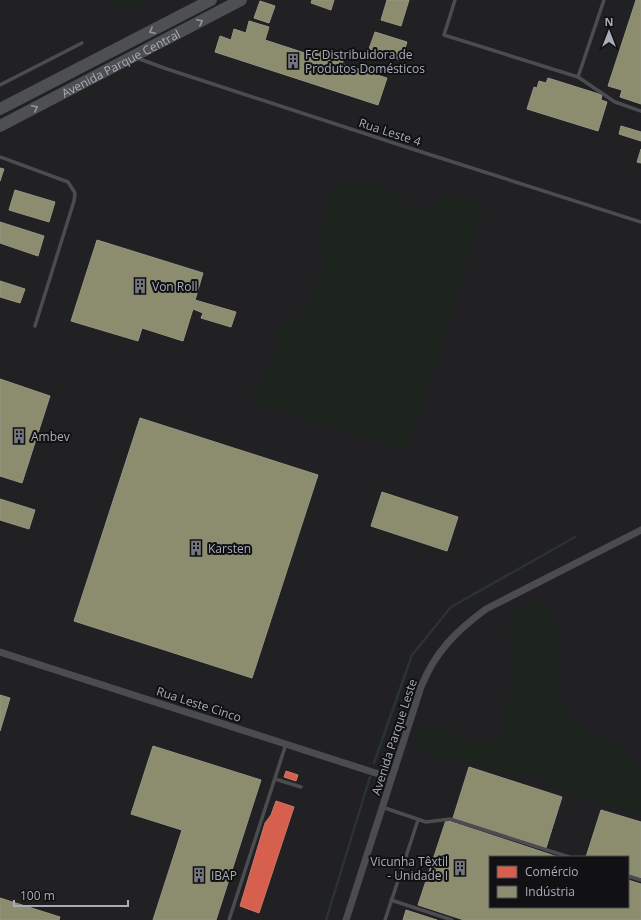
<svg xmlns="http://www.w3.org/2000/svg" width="641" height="920" viewBox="0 0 641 920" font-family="'Open Sans',sans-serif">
<rect width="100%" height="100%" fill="#171717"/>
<path fill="#212123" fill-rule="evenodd" d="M0,0H641V920H0ZM490,857H628V907H490Z"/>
<path fill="#1d241e" d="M102,0H149L127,8Z
M365,182L378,186L399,197L411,209L425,211L435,205L444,193L484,206L408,450L253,402L254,386L270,366L276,351L278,328L295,320L309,309L317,278L325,263L321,246L324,211L328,196L336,190L352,183Z
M526,604H538L546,611L556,625L559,644V671L558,691L563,707L586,732L624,751L641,768V815L585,800L557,790L547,781L536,774L525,772L508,774L465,762L424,753L416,748L415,740L420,730L440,727L467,740L483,742L494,737L504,728L505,712L516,671L510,644V618L518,609Z"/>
<path fill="#d6604d" stroke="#c8776d" d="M286,771L298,775L296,781L284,777Z
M276,801L294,807L259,913L240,906L265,823L271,815Z"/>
<path fill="#8c8c6e" stroke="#949684" d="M312,0H334L331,10L311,3Z
M387,0H409L401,26L381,20Z
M636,0H641V104L620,97L622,90L608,86Z
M260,1L275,6L269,23L254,18Z
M249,21L269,27L265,40L314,56L316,50L344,59L342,64L387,78L378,105L215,52L220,36L231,40L234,29L246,33Z
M375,32L407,42L401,60L369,49Z
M548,78L602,95L601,100L607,102L598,131L527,109L534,87L537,88L539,81L546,83Z
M621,126L641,132V141L619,134Z
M641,149V163L637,162Z
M0,168L4,169L0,181Z
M15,190L55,202L49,222L9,210Z
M0,222L44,236L38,256L0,243Z
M97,240L203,273L195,300L236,312L231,327L201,318L203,313L193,309L183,341L142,328L138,341L71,321Z
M0,281L25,289L20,303L0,297Z
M0,379L50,396L22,483L0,476Z
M140,418L318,475L252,678L74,621Z
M382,492L458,517L447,551L371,526Z
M0,499L35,510L29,529L0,520Z
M0,695L10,698L0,731Z
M153,746L261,780L216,920H153L182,830L131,814Z
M469,767L562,797L546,848L453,818Z
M601,810L641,822V878L628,874V857H586Z
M446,820L558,857H490V907H628V880L641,884V920H464L418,905Z
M0,898L60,917L59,920H0Z
M406,910L437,920H403Z"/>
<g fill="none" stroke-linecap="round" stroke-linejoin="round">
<path stroke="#2a3239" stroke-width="2.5" d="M374,763L412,655L451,607L575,537
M326,920L370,777"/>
<path stroke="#4b4c50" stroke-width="3.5" d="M455,0L444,35L578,77
M604,0L578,77L615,102L641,111
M137,58L167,69L406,147L641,222
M0,85L82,43
M0,157L68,182L75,193L74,201L35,326
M275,779L301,787
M382,807L426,822L450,819L569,857
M628,876L641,880
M391,900L452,920
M229,920L286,744
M385,920L418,820"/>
<path stroke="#4b4c50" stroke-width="7" d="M0,652L391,778
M346,920L421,687C435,652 456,631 486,609L641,530"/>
<g stroke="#4d4f52" stroke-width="12">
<path d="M0,109L211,0"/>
<path id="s1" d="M0,126L241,0"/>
</g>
</g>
<defs><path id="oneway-chevron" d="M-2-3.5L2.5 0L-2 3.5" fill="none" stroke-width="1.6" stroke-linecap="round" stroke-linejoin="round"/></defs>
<g stroke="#91969e">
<use href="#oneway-chevron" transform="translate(200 22) rotate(-27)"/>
<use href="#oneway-chevron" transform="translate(152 31) rotate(153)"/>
<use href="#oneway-chevron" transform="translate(35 108) rotate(-27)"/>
</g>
<defs>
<g id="building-bare" transform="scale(1.2)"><path d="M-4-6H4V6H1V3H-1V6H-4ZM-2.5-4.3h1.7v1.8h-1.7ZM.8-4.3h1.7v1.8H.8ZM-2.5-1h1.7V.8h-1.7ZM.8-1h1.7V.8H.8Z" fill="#757880" stroke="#111113" stroke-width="2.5" paint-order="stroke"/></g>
</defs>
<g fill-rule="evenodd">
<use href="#building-bare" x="293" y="61"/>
<use href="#building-bare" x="140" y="286"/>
<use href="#building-bare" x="19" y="436"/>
<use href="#building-bare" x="196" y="548"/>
<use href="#building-bare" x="460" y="868"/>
<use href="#building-bare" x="199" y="875"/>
</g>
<g text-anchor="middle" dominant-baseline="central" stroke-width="4" stroke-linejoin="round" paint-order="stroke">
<g font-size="12" fill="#a8adb8" stroke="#111113" text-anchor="start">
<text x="305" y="54">FC Distribuidora de<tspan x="305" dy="14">Produtos Domésticos</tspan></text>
<text x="152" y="286">Von Roll</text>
<text x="31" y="436">Ambev</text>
<text x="208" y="548">Karsten</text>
<text x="448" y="861" text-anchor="end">Vicunha Têxtil<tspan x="448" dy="14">- Unidade I</tspan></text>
<text x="211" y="875">IBAP</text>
</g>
<g font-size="12" fill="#a8adb8" stroke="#111113">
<text stroke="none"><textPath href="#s1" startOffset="136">Avenida Parque Central</textPath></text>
<text transform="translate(390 132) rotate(18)">Rua Leste 4</text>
<text transform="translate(199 704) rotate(18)">Rua Leste Cinco</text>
<text transform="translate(394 737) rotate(-72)">Avenida Parque Leste</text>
</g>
</g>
<rect x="489" y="856" width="140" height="52" fill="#111113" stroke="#4d4f55"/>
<rect x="497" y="866" width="20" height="12" fill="#d6604d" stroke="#4d4f55"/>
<text x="525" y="876" font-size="12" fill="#a8adb8">Comércio</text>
<rect x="497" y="886" width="20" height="12" fill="#8c8c6e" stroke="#4d4f55"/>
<text x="525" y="896" font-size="12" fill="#a8adb8">Indústria</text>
<g transform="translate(609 32)" stroke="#111113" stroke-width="3" paint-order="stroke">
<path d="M0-3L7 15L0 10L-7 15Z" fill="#a8adb8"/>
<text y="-6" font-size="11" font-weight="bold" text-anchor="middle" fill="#a8adb8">N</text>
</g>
<path d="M14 900v6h114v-6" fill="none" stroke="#a8adb8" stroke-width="2"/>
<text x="20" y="900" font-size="12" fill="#a8adb8" stroke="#111113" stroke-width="3" paint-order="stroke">100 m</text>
</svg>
